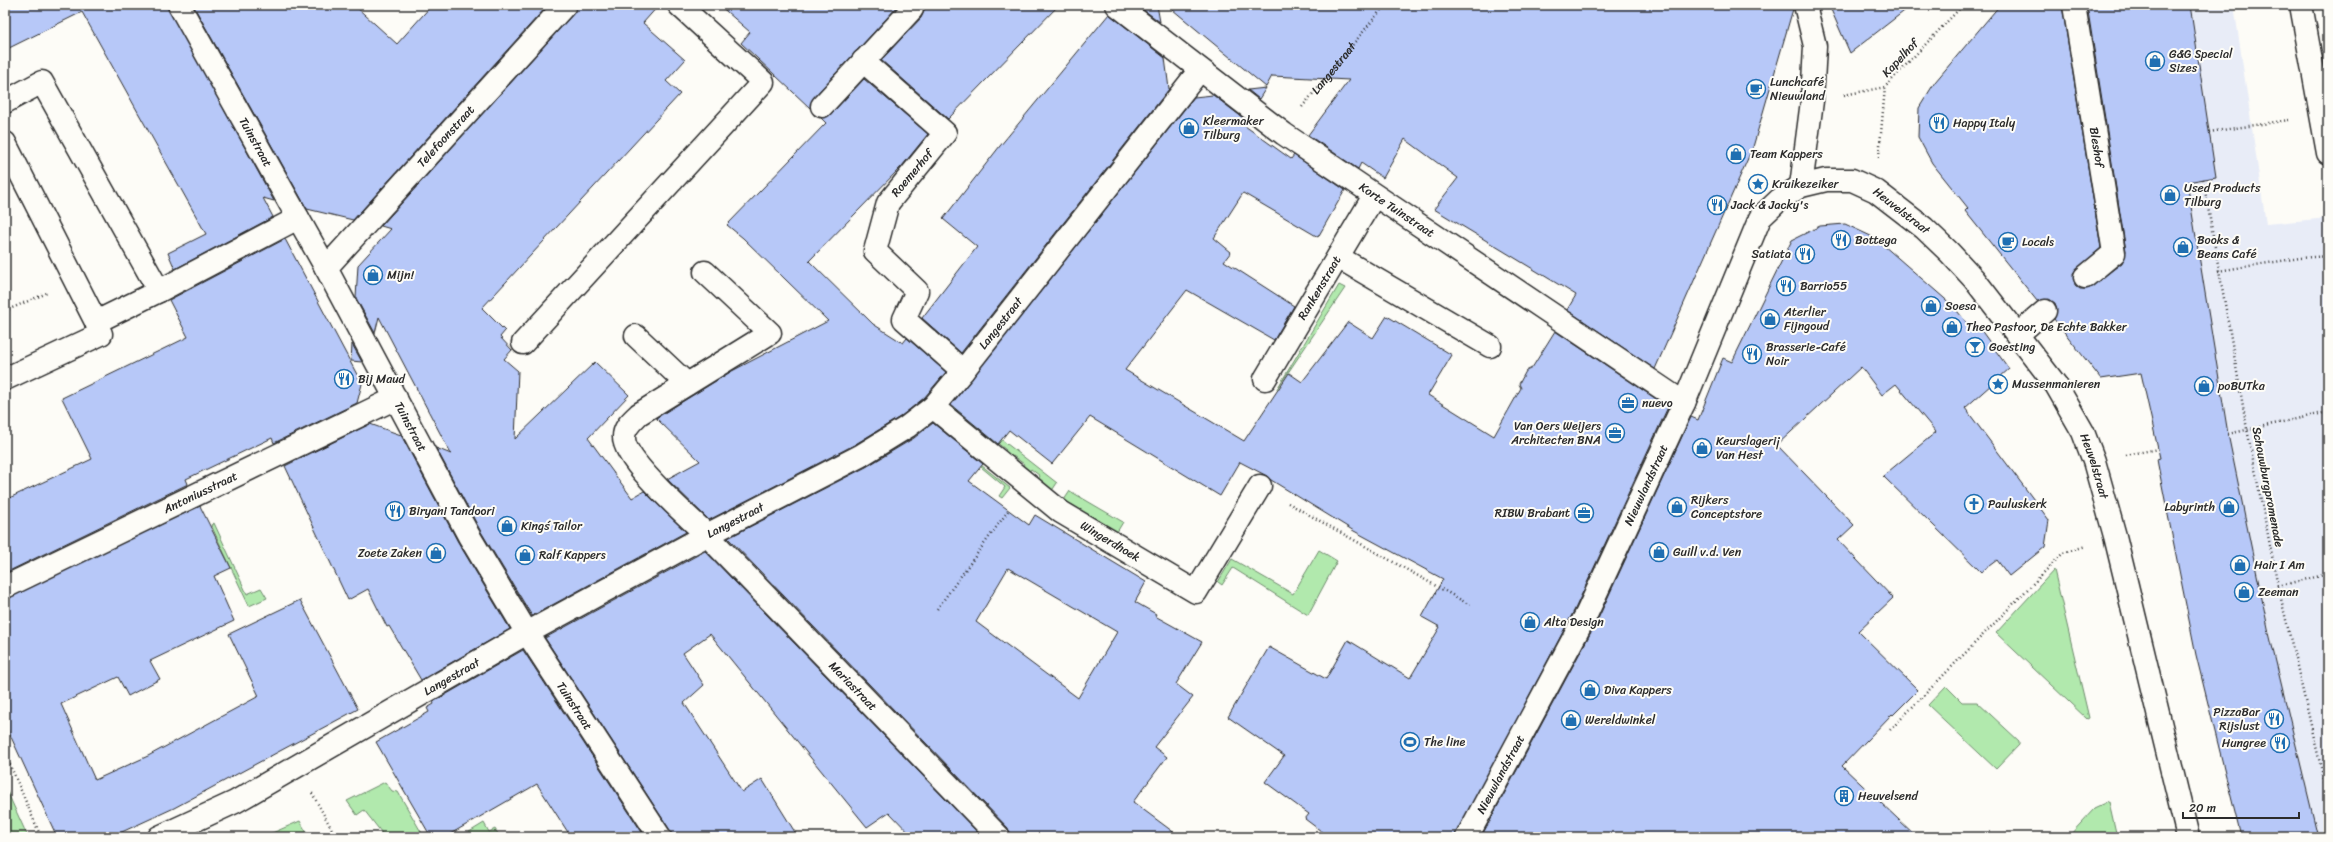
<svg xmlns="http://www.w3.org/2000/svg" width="2333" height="842" viewBox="0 0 2333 842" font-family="Sriracha,sans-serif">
<rect width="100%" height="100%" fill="#fdfcf7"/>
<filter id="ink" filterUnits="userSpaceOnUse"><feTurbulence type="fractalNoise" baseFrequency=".025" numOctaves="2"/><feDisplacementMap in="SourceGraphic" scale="8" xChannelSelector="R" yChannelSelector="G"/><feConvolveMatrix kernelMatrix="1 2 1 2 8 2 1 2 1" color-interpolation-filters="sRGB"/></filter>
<g filter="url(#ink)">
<path fill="#e8ecf7" d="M2085,5H2234L2266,224L2328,218V837H2241L2204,688L2208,687L2194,645L2158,465V449L2141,373Z"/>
<path fill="#b1e9ad" stroke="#6e8a6c" d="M1058,266L1061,269L999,349L995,346Z
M1339,285L1345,288L1277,389Z
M956,404L1057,483L1051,492L1037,481L1040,476L1031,469L1028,474L1021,469L1024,464L1013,456L1010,459L1003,454L1006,450L995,441L992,445L985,440L988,436L979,428L975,432L968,427L971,422L953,408Z
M933,427L1010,488L1002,498L999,496L1005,487Z
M1070,491L1123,522L1117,532L1064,500Z
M214,523L247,594L261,588L267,598L249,606L211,525Z
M1319,550L1337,561L1308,615L1233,568L1222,585L1218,582L1232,559L1293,594Z
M2054,570L2089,718L2087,719L1996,633Z
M1946,686L1962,702H1977L2019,741V745L1996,769L1928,705Z
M385,782L392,791L398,792L424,837H385L364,810L357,815L347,801Z
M5,787L28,837H5Z
M2109,802L2117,837H2068L2094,809Z
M300,821L309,837H263Z
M484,823L489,832L495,829L500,837H461Z"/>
<path fill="#b7c8f8" stroke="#2b2b2b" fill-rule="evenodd" d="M5,5H167L274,201L263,198L273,217L175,269L168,253L206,234L82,12L5,50Z
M193,5H354L397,44L432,5H548L353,220L307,209Z
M577,5H659L643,23L685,60L666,81L680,94L482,308L505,331L500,337L512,350L504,359L518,371L515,439L595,362L629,395L588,438L632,498L644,491L686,532L532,616L480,530L436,448L451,454L379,317L375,333L356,298L358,265L391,229L381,226L574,13Z
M719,5H899L813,98L810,108L741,43L750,32Z
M924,5H1059L948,119L881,60L921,18L924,11Z
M1137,5H1157L1160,22Z
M1167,5H1793V9L1753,147L1655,369L1567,310L1576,295L1434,209L1458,178L1405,139L1383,178L1361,163L1358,169L1308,135L1349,80L1272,76L1266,87Z
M1829,5H1912L1850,53Z
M2000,5H2062L2101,248L2073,273L2075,285L2080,289H2087L2122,263L2126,251L2087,5H2190L2216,177L2187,182L2228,434L2269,633L2318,837H2241L2196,655L2158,465L2157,459L2160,458L2141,373L2101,379L2054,319L2057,309L2055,303L2049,299L2037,301L1965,211L1968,208L1932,163L1918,137L1919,108L1935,82Z
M1109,14L1165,58L1169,89L961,353L922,318L977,247L943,219L1000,146Z
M864,79L928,134L902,166L809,261L873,324L903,343L907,338L946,372L924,398L900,417L854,445L709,520L667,479L700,461L656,418L732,371L828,321L743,238L727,225L826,123L821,118L831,114Z
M1266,88L1259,99L1248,90Z
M1213,95L1247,121L1245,126L1291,159L1294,155L1345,190L1318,237L1243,193L1214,238L1231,252L1224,261L1294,306L1274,340L1187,290L1125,370L1244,441L1289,373L1302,382L1348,322L1373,338L1387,316L1452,355L1428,395L1494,436L1521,388L1519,384L1526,371L1532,368L1555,331L1668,407L1575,609L1455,837H1329L1305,819L1309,814L1265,782L1284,756L1228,717L1269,647L1326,679L1348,640L1410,678L1440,627L1422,617L1443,579L1354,531L1271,480L1267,476L1240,462L1220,496L1090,417L1052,464L1009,430L998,444L951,405L1194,97Z
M1845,224L1875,238L1952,305L1973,330L1978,326L2009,369L1965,408L2049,520L2045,547L2009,576L1997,560L1981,572L1883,476L1936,432L1896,384L1882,395L1861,367L1777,445L1854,525L1838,540L1893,598L1858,631L1918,690L1893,715L1892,714L1842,766L1917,837H1481L1597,621L1691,417L1698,420L1723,358L1732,362L1792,240L1820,226Z
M285,239L362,384L357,403L274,443L272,438L186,479L188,484L5,573V500L92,459L62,398L188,337L169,300Z
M352,344L362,362L351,361Z
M933,423L983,464L969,481L1029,525L1035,515L1146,582L1135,602L1156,614L1155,616L1202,642L1176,684L1193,697L1154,747L1167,757L1133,802L1180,837H1011L1008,828L728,538L866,467L914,438ZM1008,568L1117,632L1078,698L976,622Z
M370,424L401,435L458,542L510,629L421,680L389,626L387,627L368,589L348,600L285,466Z
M200,506L231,568L214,576L234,621L150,661L160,679L128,696L118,677L61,704L95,780L148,756L259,696L229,634L300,600L358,709L174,808L111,837H57L5,724V599Z
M705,551L982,837H913L889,812L867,827L710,634L683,653L704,685L684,703L742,792L762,779L798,837H672L670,830L545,638Z
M523,650L645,837H571L537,784L445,837H431L376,742L429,712L427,708L434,704L433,702Z"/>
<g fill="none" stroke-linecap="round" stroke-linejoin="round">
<g stroke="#2b2b2b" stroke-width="25">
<g id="lane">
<path id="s2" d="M2074,5L2114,253L2085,277"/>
<path d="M863,61L945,133L888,203L875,251L917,291L904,319L963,371"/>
<path d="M5,102L42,82L159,291"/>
<path d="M822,106L912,9"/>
<path d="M5,143L96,322L159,291L298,218"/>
<path d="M1338,257L1490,346"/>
<path d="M705,272L770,333L639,414C632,421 624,427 624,437C623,461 689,517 707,535"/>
<path d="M2017,335L2045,311"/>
<path d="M636,336L687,384"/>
<path d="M523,343L763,82L679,5"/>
<path d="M5,379L101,334L96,322"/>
</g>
</g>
<g stroke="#2b2b2b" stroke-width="25">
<g id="street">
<path id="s3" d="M179,5L326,268L469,536L527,633L660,837"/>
<path id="s4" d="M1117,5L1284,134L1684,403"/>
<path d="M1801,186L1812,101L1815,46L1805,5"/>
<path id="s5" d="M326,268L565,5"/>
<path id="s6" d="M1265,379L1374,196"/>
<path id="s7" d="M933,407L1061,512L1196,592L1260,486"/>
<path id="s8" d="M707,535L999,837"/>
<path id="s9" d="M5,587L396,398"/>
<path id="s10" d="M159,837L235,802L527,633L707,535L860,456L907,427L933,407L963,371L1199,71"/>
<path id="s11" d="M1467,837L1586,615L1684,403L1760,218L1779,200L1801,186L1826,180H1852L1876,191L1924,228L1949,252L1974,279L2056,385L2083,432L2094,461L2115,536L2188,837"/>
</g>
</g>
<g stroke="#2b2b2b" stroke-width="25">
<path id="secondary" d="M2301,5L2328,153"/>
</g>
<g stroke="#2b2b2b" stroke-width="2.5" stroke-dasharray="1 3" stroke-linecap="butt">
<path d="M1844,95L1885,87L1963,5"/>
<path id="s1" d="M1302,107L1385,5"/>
<path d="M2209,132L2289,120"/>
<path d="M1879,157L1885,87"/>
<path d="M2203,179L2247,429L2278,586L2328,797"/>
<path d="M2218,271L2300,258L2328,256"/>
<path d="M5,311L47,293"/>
<path d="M2228,434L2328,412"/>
<path d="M2126,455L2158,449"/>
<path d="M1288,503L1470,605"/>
<path d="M2278,586L2328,574"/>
<path d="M937,609L1008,511"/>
<path d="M1890,730L2063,553L2086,546"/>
<path d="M5,753L41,837"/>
<path d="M312,793L336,837"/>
</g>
<use href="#lane" stroke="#fdfcf7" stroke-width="22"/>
<use href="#street" stroke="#fdfcf7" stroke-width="22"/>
<use href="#secondary" stroke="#fdfcf7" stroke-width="22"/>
</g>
</g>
<defs>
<g id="shop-ring" transform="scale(1)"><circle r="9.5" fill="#fdfcf7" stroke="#1f6fb2" stroke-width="1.5"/><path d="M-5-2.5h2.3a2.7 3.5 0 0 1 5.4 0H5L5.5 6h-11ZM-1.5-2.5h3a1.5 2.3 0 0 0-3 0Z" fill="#1f6fb2"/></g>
<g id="cafe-ring" transform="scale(1)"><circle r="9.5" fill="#fdfcf7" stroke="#1f6fb2" stroke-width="1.5"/><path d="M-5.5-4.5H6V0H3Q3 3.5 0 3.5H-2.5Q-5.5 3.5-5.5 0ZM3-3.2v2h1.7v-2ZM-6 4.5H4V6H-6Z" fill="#1f6fb2"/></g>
<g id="restaurant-ring" transform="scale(1)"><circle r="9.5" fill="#fdfcf7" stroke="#1f6fb2" stroke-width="1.5"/><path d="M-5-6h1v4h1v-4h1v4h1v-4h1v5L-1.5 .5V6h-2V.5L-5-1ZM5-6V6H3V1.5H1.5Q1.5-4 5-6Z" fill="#1f6fb2"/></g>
<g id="sight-ring" transform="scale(1)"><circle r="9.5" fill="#fdfcf7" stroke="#1f6fb2" stroke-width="1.5"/><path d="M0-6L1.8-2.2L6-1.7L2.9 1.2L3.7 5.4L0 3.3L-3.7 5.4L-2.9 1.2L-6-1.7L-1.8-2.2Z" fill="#1f6fb2"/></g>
<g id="bar-ring" transform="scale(1)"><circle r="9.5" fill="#fdfcf7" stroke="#1f6fb2" stroke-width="1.5"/><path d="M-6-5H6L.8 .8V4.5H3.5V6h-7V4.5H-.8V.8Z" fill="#1f6fb2"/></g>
<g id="office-ring" transform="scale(1)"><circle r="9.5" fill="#fdfcf7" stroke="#1f6fb2" stroke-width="1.5"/><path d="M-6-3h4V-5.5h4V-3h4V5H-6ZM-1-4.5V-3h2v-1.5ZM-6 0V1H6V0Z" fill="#1f6fb2"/></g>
<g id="church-ring" transform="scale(1)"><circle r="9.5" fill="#fdfcf7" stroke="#1f6fb2" stroke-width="1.5"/><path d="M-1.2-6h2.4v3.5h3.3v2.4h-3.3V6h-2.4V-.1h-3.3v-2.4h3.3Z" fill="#1f6fb2"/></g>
<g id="stadium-ring" transform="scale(1)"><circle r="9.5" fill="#fdfcf7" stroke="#1f6fb2" stroke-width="1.5"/><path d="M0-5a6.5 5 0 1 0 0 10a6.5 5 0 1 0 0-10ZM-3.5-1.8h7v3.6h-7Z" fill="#1f6fb2"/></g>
<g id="building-ring" transform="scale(1)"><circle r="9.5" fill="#fdfcf7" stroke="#1f6fb2" stroke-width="1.5"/><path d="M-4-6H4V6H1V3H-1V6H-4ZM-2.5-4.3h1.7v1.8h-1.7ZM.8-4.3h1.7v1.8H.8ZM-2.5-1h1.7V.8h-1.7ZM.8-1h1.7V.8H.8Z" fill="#1f6fb2"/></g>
</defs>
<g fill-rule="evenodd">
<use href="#shop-ring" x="2155" y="61"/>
<use href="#cafe-ring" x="1756" y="89"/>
<use href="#restaurant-ring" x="1939" y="123"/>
<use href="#shop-ring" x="1189" y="128"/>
<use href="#shop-ring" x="1736" y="154"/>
<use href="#sight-ring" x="1758" y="184"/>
<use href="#shop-ring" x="2170" y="195"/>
<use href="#restaurant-ring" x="1717" y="205"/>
<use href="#restaurant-ring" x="1841" y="240"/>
<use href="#cafe-ring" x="2008" y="242"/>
<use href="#shop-ring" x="2183" y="247"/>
<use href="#restaurant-ring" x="1805" y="254"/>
<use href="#shop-ring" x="373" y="275"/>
<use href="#restaurant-ring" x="1786" y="286"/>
<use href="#shop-ring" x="1931" y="306"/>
<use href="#shop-ring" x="1770" y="319"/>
<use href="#shop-ring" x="1952" y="327"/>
<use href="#bar-ring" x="1975" y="347"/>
<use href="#restaurant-ring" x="1752" y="354"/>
<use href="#restaurant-ring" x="344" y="379"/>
<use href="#sight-ring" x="1998" y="384"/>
<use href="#shop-ring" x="2204" y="386"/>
<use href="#office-ring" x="1628" y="403"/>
<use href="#office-ring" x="1615" y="433"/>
<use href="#shop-ring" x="1702" y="448"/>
<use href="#church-ring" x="1974" y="504"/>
<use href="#shop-ring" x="1677" y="507"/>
<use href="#shop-ring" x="2229" y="507"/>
<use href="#restaurant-ring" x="395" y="511"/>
<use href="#office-ring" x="1584" y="513"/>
<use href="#shop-ring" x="507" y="526"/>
<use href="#shop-ring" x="1659" y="552"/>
<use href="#shop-ring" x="436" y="553"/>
<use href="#shop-ring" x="525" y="555"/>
<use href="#shop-ring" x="2240" y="565"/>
<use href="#shop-ring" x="2244" y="592"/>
<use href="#shop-ring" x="1530" y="622"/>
<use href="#shop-ring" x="1590" y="690"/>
<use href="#restaurant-ring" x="2274" y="719"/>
<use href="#shop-ring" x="1571" y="720"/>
<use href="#stadium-ring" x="1410" y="742"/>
<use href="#restaurant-ring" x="2280" y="743"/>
<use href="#building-ring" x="1844" y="796"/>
</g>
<g text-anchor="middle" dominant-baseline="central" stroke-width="4" stroke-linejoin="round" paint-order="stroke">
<g font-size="12" fill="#2b2b2b" stroke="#fdfcf7" text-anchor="start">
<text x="2169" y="54">G&amp;G Special<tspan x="2169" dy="14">Sizes</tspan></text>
<text x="1770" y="82">Lunchcafé<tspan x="1770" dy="14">Nieuwland</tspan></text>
<text x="1203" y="121">Kleermaker<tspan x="1203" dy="14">Tilburg</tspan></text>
<text x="1953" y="123">Happy Italy</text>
<text x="1750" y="154">Team Kappers</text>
<text x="1772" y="184">Kruikezeiker</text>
<text x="2184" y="188">Used Products<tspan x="2184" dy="14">Tilburg</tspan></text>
<text x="1731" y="205">Jack &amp; Jacky's</text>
<text x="1855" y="240">Bottega</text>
<text x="2197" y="240">Books &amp;<tspan x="2197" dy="14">Beans Café</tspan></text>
<text x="2022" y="242">Locals</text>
<text x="1791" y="254" text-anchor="end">Satiata</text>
<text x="387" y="275">Mijn!</text>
<text x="1800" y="286">Barrio55</text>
<text x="1945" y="306">Soesa</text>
<text x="1784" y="312">Aterlier<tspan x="1784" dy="14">Fijngoud</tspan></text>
<text x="1966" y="327">Theo Pastoor, De Echte Bakker</text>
<text x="1766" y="347">Brasserie-Café<tspan x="1766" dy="14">Noir</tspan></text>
<text x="1989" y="347">Goesting</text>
<text x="358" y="379">Bij Maud</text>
<text x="2012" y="384">Mussenmanieren</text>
<text x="2218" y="386">poBUTka</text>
<text x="1642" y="403">nuevo</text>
<text x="1601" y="426" text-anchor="end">Van Oers Weijers<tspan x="1601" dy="14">Architecten BNA</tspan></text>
<text x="1716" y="441">Keurslagerij<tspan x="1716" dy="14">Van Hest</tspan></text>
<text x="1691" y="500">Rijkers<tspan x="1691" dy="14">Conceptstore</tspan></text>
<text x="1988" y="504">Pauluskerk</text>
<text x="2215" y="507" text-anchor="end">Labyrinth</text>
<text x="409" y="511">Biryani Tandoori</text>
<text x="1570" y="513" text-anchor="end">RIBW Brabant</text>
<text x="521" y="526">Kingś Tailor</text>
<text x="1673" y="552">Guill v.d. Ven</text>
<text x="422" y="553" text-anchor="end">Zoete Zaken</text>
<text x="539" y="555">Ralf Kappers</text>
<text x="2254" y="565">Hair I Am</text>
<text x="2258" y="592">Zeeman</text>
<text x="1544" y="622">Alta Design</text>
<text x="1604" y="690">Diva Kappers</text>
<text x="2260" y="712" text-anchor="end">PizzaBar<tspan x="2260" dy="14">Rijslust</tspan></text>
<text x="1585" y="720">Wereldwinkel</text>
<text x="1424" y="742">The line</text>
<text x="2266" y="743" text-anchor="end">Hungree</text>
<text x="1858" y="796">Heuvelsend</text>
</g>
<g font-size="12" fill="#2b2b2b" stroke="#fdfcf7">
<text transform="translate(1900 58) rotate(-47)">Kapelhof</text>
<text stroke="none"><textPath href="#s1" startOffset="50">Langestraat</textPath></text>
<text stroke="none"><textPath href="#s5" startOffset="178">Telefoonstraat</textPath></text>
<text stroke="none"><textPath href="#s3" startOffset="157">Tuinstraat</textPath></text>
<text stroke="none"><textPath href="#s2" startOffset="144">Bleshof</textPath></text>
<text transform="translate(912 173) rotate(-50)">Roemerhof</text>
<text stroke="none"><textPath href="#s4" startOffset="347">Korte Tuinstraat</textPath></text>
<text stroke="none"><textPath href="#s11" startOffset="848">Heuvelstraat</textPath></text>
<text stroke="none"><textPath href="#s6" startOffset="106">Rankenstraat</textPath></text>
<text stroke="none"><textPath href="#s10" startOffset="994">Langestraat</textPath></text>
<text stroke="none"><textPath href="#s3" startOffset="481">Tuinstraat</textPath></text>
<text stroke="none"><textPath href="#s11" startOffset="1172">Heuvelstraat</textPath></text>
<text stroke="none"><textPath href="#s11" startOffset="395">Nieuwlandstraat</textPath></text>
<text transform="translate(2268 487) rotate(79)">Schouwburgpromenade</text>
<text stroke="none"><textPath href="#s9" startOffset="217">Antoniusstraat</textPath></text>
<text stroke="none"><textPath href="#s10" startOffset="658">Langestraat</textPath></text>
<text stroke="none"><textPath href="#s7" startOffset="223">Wingerdhoek</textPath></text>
<text stroke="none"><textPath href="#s10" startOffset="334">Langestraat</textPath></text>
<text stroke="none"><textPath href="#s8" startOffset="210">Mariastraat</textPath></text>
<text stroke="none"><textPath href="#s3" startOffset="805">Tuinstraat</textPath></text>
<text stroke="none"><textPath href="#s11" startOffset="71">Nieuwlandstraat</textPath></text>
</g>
</g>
<rect width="2333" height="842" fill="none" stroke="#fdfcf7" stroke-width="20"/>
<rect x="10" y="10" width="2313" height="822" fill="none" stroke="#2b2b2b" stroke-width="1.5" filter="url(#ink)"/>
<path d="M2183 812v6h116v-6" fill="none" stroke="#2b2b2b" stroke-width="2"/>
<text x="2189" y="812" font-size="12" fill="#2b2b2b" stroke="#fdfcf7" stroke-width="3" paint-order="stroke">20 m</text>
</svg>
